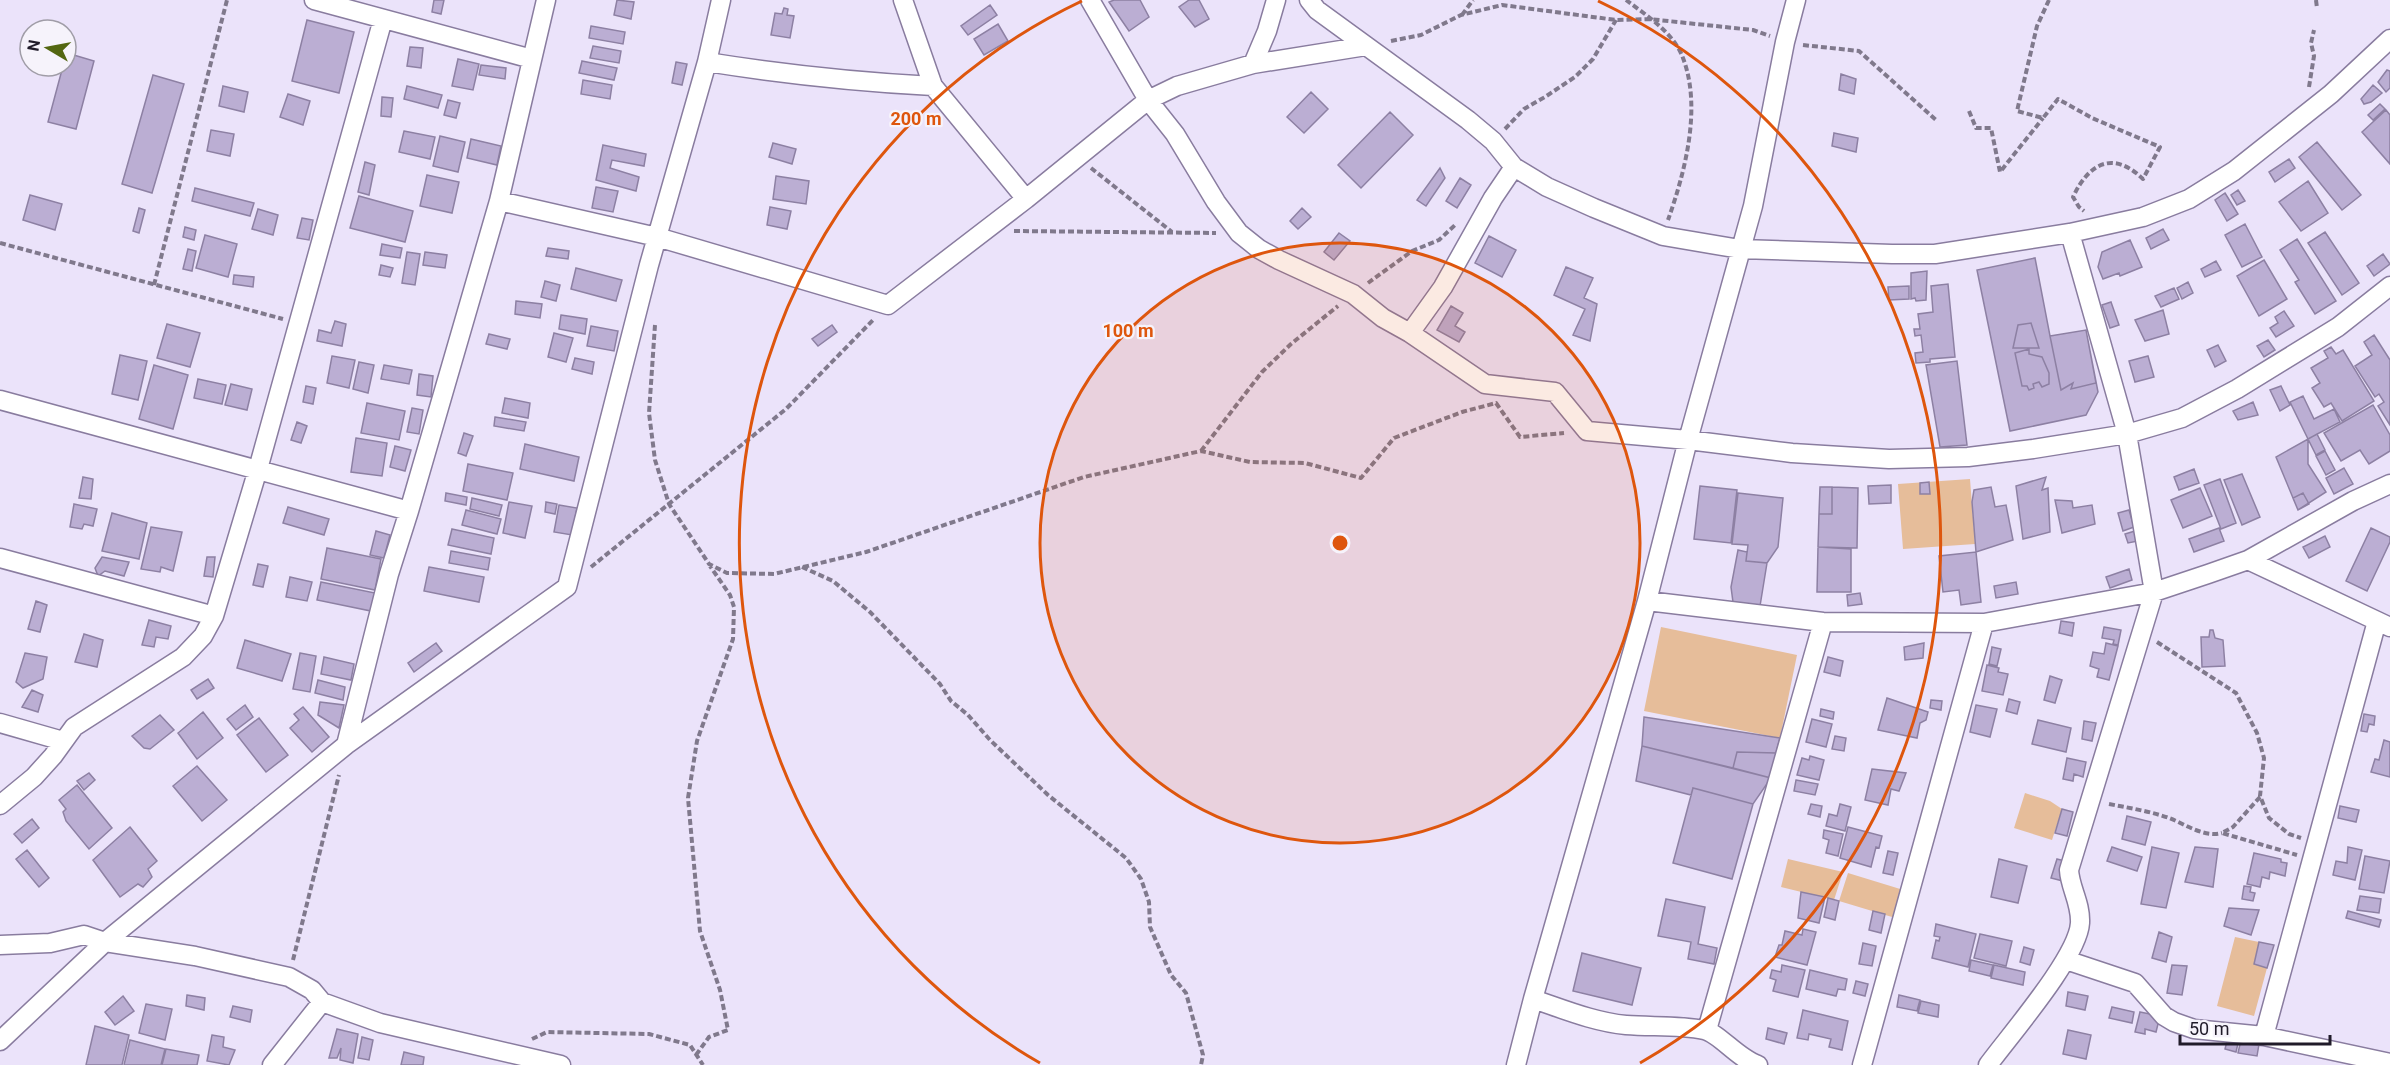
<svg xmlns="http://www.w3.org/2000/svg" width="2390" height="1065" viewBox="0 0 2390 1065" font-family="Roboto,sans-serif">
<rect width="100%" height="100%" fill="#ebe3fa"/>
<path fill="#e6bd9a" d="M1970,479L1975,544L1903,549L1898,484Z
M1661,627L1797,655L1780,738L1644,711Z
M2025,793L2050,801L2062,809L2052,840L2014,828Z
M1788,859L1843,872L1834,900L1781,887Z
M1848,873L1910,892L1902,920L1839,901Z
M2235,937L2259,942L2254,964L2267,968L2254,1016L2217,1006Z"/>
<path fill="#bbaed3" stroke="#8d80a3" stroke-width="1.5" d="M434,0H444L441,14L432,12Z
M617,0L634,2L631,19L614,15Z
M1114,0H1140L1149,17L1129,31L1109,2Z
M1189,0H1199L1209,19L1195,27L1179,7Z
M990,5L997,15L968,35L961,26Z
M784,8L788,9L787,15L794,16L790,38L771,35L775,13L782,14Z
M307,20L354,32L339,93L292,81Z
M998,24L1008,41L984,55L974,39Z
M591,26L625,32L623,44L589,38Z
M593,46L621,51L619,63L590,58Z
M410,47L423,48L421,68L407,66Z
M67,53L94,61L76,129L48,122L63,66H66Z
M458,59L479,64L473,90L452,86Z
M582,61L617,68L614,80L579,73Z
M676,62L687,64L682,85L672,83Z
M481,65L506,68L505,79L479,75Z
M2387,70L2390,71V88L2386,92L2378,82Z
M1841,74L1856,79L1854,94L1839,90Z
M153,75L184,84L152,193L122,184Z
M583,80L612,85L610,99L581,94Z
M2373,85L2382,93L2371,102L2364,104L2361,99Z
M223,86L248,92L244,112L219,106Z
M407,86L442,95L438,108L404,99Z
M1311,92L1328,109L1304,133L1287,117Z
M288,94L310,101L303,125L280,117Z
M382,97L393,98L391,117L381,116Z
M448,100L460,103L456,118L444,115Z
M2380,104L2385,109L2373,120L2368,115Z
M2386,110L2390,115V164L2362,132Z
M1390,112L1413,135L1361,188L1338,165Z
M211,130L234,134L230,156L207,151Z
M404,131L435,137L430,159L399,152Z
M1834,133L1858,138L1856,152L1832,146Z
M440,136L465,142L458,172L433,166Z
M471,139L501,146L497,165L467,158Z
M2317,142L2361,195L2342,210L2299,157Z
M773,143L796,149L792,164L769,157Z
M603,145L646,154L644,166L612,160L610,168L639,177L636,191L596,180Z
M2289,159L2295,168L2275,182L2269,172Z
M365,162L375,165L369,195L358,192Z
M1440,168L1445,178L1426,206L1417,200Z
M427,175L459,182L452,213L420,206Z
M776,176L809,181L806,204L773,199Z
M1460,178L1471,185L1457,208L1446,201Z
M2308,181L2328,213L2301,231L2279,202Z
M596,187L618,191L613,212L592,208Z
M195,188L254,203L250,216L192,201Z
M2238,190L2245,201L2237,205L2231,195Z
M2225,193L2238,214L2227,221L2215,200Z
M30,195L62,204L55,230L23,220Z
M359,196L413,211L405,242L350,228Z
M770,207L791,211L787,229L767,225Z
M139,208L145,210L139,233L133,231Z
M1302,208L1311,217L1298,229L1290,221Z
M258,209L278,215L273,235L252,229Z
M302,218L313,220L309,240L297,238Z
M2245,224L2262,257L2242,267L2225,235Z
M185,227L196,230L194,240L183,237Z
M2163,229L2169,240L2151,249L2146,238Z
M2325,232L2359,283L2342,295L2308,243Z
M1339,233L1350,241L1334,260L1324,252Z
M205,235L237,244L228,277L196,268Z
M1489,236L1516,250L1502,277L1475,263Z
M2297,239L2336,301L2315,314L2295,282L2299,280L2280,250Z
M2130,240L2142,267L2120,276L2119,273L2103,279L2098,267L2102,252Z
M382,244L402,248L400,258L380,255Z
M548,248L569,251L568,259L546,256Z
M188,249L196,251L192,271L183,269Z
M407,252L420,254L415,285L402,283Z
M425,252L447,255L445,268L423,265Z
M2383,254L2390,264L2374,276L2367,266Z
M2035,258L2050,336L2086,330L2098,392L2086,415L2010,431L1977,270Z
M2264,260L2287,299L2259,316L2237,276Z
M2216,261L2221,270L2205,277L2201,269Z
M381,265L393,268L390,277L379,275Z
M1566,267L1593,278L1584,298L1597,304L1590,341L1573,335L1585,309L1554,295Z
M576,268L622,280L616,301L571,289Z
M1927,271L1926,300L1916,301L1915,298L1911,299V273Z
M234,275L254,277L253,287L233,284Z
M545,281L560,285L556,301L541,297Z
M2188,282L2193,293L2182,299L2177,288Z
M1948,284L1955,357L1930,359V362L1916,363L1915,353L1923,352L1921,335L1915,336L1914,329H1920L1918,314L1933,312L1931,286Z
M1909,286V299L1889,300L1888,287Z
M2174,288L2179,299L2161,307L2155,296Z
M516,301L542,304L540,318L515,314Z
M2111,302L2119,325L2110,328L2102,305Z
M1451,306L1463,313L1455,326L1465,332L1459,342L1437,330Z
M2163,310L2169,334L2145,341L2135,320Z
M2284,311L2294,326L2276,337L2270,328L2278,323L2275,317Z
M561,315L587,319L585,334L559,329Z
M335,321L346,324L342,346L317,341L319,330L331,333Z
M2031,323L2039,348H2013L2018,325Z
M167,324L200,333L190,367L157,358Z
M832,325L837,332L818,346L812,339Z
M591,326L618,331L614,351L587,346Z
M2086,330L2096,383L2071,389L2073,383L2061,390L2050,336Z
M554,333L573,338L566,362L548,357Z
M489,334L510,339L507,349L486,344Z
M2374,335L2390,360V425L2378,406L2384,402L2379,394L2375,397L2355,366L2372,355L2364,342Z
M2268,340L2275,350L2264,357L2257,346Z
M2218,345L2226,361L2215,367L2207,350Z
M2331,347L2336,354L2343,350L2374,401L2342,421L2331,403L2324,407L2312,388L2320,383L2311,368L2328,358L2324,351Z
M2029,349V354L2042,357L2049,373V384L2042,387L2039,382L2033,384L2034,388L2029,390L2027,386H2022L2015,353Z
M120,355L147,361L138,400L112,394Z
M332,356L355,360L349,388L327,383Z
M2148,356L2154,377L2135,382L2129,361Z
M575,358L594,362L592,374L572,369Z
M1957,361L1967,445L1940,447L1926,365Z
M359,362L374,365L368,393L353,389Z
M154,365L188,375L173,429L139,419Z
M384,365L412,370L409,384L381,379Z
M419,374L433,376L431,397L417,395Z
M198,379L226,385L222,404L194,398Z
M231,384L252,389L247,410L225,405Z
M306,386L316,388L313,404L303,402Z
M2281,386L2290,405L2280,411L2270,390Z
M2303,396L2314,419L2334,409L2340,422L2308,439L2290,402Z
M505,398L530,403L528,418L502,413Z
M2253,402L2258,415L2238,420L2233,411Z
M367,403L405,411L399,440L361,433Z
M2373,405L2390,435V451L2369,464L2360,450L2341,461L2324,433Z
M412,408L423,410L419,434L407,432Z
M495,417L526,422L524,431L494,426Z
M297,422L307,426L301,443L291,440Z
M464,433L473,436L466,456L458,453Z
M2317,434L2325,450L2316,455L2308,439Z
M356,438L387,443L382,476L351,472Z
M2308,439V464L2326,492L2298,510L2276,457Z
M525,444L579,457L574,481L520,469Z
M395,446L411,450L405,471L390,467Z
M2325,451L2335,470L2326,475L2316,456Z
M468,464L513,473L507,500L463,491Z
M2344,468L2353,484L2334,494L2326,478Z
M2194,469L2199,483L2179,490L2174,477Z
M2242,474L2260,517L2242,525L2224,480Z
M83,477L93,479L91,499L79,498Z
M2046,477L2042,490L2048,488L2050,532L2023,539L2016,486Z
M2220,479L2236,523L2221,529L2204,485Z
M1929,482L1930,494H1920V483Z
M1891,485V503L1869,504L1868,486Z
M1700,486L1737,490L1731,543L1694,539Z
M1820,487H1832V514H1819Z
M1832,487L1858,488L1857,548L1818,547L1819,514H1832Z
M1991,487L1995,507L2006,505L2013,540L1976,552L1972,502L1974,490Z
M2200,488L2212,516L2183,528L2171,500Z
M446,493L467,497L466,505L445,501Z
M1738,493L1783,498L1778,547L1767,563L1746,561L1748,545L1732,544Z
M2303,493L2309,504L2298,510L2293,498Z
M472,498L502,505L499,516L470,509Z
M2055,500L2072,501L2073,508L2092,505L2095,524L2062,533Z
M509,502L532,506L525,538L503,533Z
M546,502L557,504L555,514L545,512Z
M74,504L97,509L93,526L84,524L82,529L70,527Z
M559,505L577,508L572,535L554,532Z
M288,507L329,519L324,535L283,523Z
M466,510L501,519L497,534L462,525Z
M2129,510L2134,527L2123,531L2118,513Z
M112,513L147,523L139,559L102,551Z
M151,527L182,532L173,571L161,567L160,572L141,569Z
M2219,528L2224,541L2194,552L2189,539Z
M2371,528L2390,537V542L2367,591L2346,581Z
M452,529L494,538L491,554L448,545Z
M376,531L390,535L384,558L370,555Z
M2135,531L2138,541L2128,543L2125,534Z
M2325,536L2330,547L2309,558L2303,547Z
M1818,547L1851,549V592H1817Z
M327,548L381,559L375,590L321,579Z
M1738,550L1747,552L1746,561L1767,563L1760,606L1733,602L1731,587Z
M451,551L490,558L488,570L449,563Z
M1976,552L1981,602L1961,605L1959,590L1943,592L1939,556Z
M102,557L129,562L124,576L105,571L98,576L95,568Z
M207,557H215L213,577L204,576Z
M258,564L268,566L263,587L253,585Z
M429,567L484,577L479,602L424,591Z
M2129,569L2132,580L2110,588L2106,577Z
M290,577L312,582L307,601L286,597Z
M321,582L375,593L371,611L317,600Z
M2016,582L2018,594L1996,598L1994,586Z
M1860,593L1862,604L1848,606L1847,595Z
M36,601L47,605L40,632L28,629Z
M149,620L171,626L168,639L156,637L154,647L142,645Z
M2061,621L2074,623L2072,636L2059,633Z
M2104,627L2121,630L2118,645L2113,644L2114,640L2102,638Z
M2210,630H2213L2215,638L2223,640L2225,666L2202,667L2201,637H2209Z
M84,634L103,640L97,667L75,662Z
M245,640L291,654L282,681L237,668Z
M436,643L442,651L414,672L408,663Z
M1924,643L1923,658L1905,660L1904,647Z
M2106,643L2118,646L2109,680L2097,677L2099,669L2090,666L2093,652L2104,654Z
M1992,647L2001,649L1997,666L1989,664Z
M25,653L47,657L43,679L23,688L16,682Z
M300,653L316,656L310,692L293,689Z
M324,657L354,664L351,680L321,674Z
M1828,657L1843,661L1840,676L1824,672Z
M1987,665L1999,668L1998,672L2008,674L2003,695L1982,691Z
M2050,676L2062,680L2055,703L2044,700Z
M208,679L214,688L197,699L191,690Z
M318,680L345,687L343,700L315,693Z
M32,690L43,695L38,712L22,707Z
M1887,698L1928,712L1926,720L1920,723L1917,738L1878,730Z
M2009,699L2020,702L2017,714L2006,711Z
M1931,700L1942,701L1941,710L1930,708Z
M320,702L344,705L339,728L318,715Z
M245,705L253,717L236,730L227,719Z
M1976,705L1997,709L1990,737L1970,732Z
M303,707L329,737L312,752L290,728L299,720L294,714Z
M1821,709L1834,712L1833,719L1820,716Z
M203,712L223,738L197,759L178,733Z
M2364,714L2375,716L2374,725L2369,724L2367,732L2361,731Z
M160,715L174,730L150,749L144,748L132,736Z
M1644,717L1780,738L1776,753L1737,752L1733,768L1642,746Z
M259,718L288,755L266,772L237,735Z
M1812,719L1832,724L1826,747L1806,742Z
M2038,720L2071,728L2066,752L2032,744Z
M2084,721L2096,723L2092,741L2082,739Z
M1835,736L1846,738L1844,751L1832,749Z
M2384,740L2390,742V777L2371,772L2375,759L2379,760Z
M1642,746L1771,778L1753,804L1693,788L1691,795L1636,781Z
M1737,752L1776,753L1771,778L1733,768Z
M1810,756L1824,760L1819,780L1797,775L1802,758L1809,760Z
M2067,758L2086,762L2083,777L2074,774L2073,781L2063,779Z
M197,766L227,800L202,821L173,786Z
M1872,769L1906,773L1899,791L1891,789L1888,805L1865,800Z
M89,773L95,780L84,790L77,781Z
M1796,780L1818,784L1815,795L1794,791Z
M77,785L112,828L89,849L66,821L63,812L66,809L59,800Z
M1693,788L1753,804L1732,879L1673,863Z
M1811,804L1822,806L1820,817L1808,814Z
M1840,804L1851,807L1845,831L1826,826L1829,814L1837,816Z
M2340,806L2359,810L2356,822L2338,818Z
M2062,809L2073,812L2067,836L2055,833Z
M2127,816L2151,822L2145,845L2122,839Z
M32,819L39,828L22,843L14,834Z
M130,827L157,861L148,869L152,877L143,887L138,884L120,897L93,860Z
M1848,827L1882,836L1879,848L1876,847L1871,867L1840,858Z
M1824,830L1843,834L1838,856L1826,853L1829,840L1823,838Z
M2112,847L2142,857L2137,871L2107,861Z
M2152,847L2179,853L2166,908L2141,904Z
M2195,847L2218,849L2213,887L2185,882Z
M2348,847L2362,850L2355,880L2333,875L2336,861L2347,863Z
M27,850L49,878L39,887L16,859Z
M1888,851L1898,853L1893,875L1883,873Z
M2254,853L2281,859V862L2287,863L2285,876L2270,872L2269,879L2262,877L2260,887L2247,884Z
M2365,856L2390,861L2384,893L2359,889Z
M1999,859L2027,866L2018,903L1991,897Z
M2057,859L2069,862L2063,881L2051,878Z
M2244,886L2251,887L2250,892L2255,893L2253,901L2242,899Z
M1801,892L1825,897L1819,923L1798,918Z
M2360,896L2381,899L2379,913L2357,910Z
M1828,898L1839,901L1835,920L1824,917Z
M1666,899L1705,907L1698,944L1717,948L1714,964L1688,959L1691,942L1658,936Z
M2229,908L2259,910L2251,935L2224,926Z
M1873,911L1885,914L1881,933L1869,930Z
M2348,911L2381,920L2379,927L2346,918Z
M1936,924L1976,934L1968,967L1932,958L1936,940L1939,941L1940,937L1934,936Z
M1803,929L1816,932L1807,965L1775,957L1779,945H1782L1785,931L1802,935Z
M2159,932L2172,937L2166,962L2152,958Z
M1980,934L2012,941L2006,966L1974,958Z
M2259,942L2274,945L2267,968L2254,964Z
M1863,943L1876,946L1872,966L1859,964Z
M2024,947L2034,950L2030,965L2020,962Z
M1582,953L1641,968L1632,1005L1573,991Z
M1971,960L1993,965L1990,976L1969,971Z
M1782,965L1805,970L1798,997L1773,991L1776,980L1770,978L1772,970L1781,972Z
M1994,965L2025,972L2023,985L1991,978Z
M2172,965L2187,966L2182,995L2167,993Z
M1810,970L1847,979L1845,990L1838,989L1836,996L1806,989Z
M1856,981L1868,984L1865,996L1853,993Z
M2068,992L2088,996L2085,1010L2066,1006Z
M187,995L205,998L204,1010L186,1006Z
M1899,995L1920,1000L1917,1011L1897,1007Z
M123,996L134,1011L115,1025L105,1012Z
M1921,1001L1939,1005L1938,1017L1918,1013Z
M146,1004L172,1009L165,1040L139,1033Z
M233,1006L252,1010L250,1022L230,1017Z
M2112,1007L2134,1012L2132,1023L2109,1018Z
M1803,1010L1848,1021L1842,1050L1829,1047L1831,1039L1809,1034L1808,1040L1797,1038Z
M2140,1012L2160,1016L2156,1032L2145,1029V1034L2135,1032Z
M95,1026L129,1035L122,1065H86Z
M1768,1028L1787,1033L1784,1044L1766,1039Z
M337,1029L358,1034L353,1063L340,1060L341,1048L337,1058H329Z
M2068,1030L2091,1035L2086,1059L2063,1054Z
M212,1035L224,1037L223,1047L235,1050L229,1065L207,1061Z
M362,1037L373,1040L369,1060L358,1058Z
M2228,1037L2239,1039L2236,1052L2225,1049Z
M130,1040L165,1049L161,1065H124Z
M2241,1040L2259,1044L2257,1056L2238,1053Z
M166,1049L199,1055L197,1065H162Z
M404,1052L424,1057L423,1065H401Z"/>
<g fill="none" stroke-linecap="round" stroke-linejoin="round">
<g stroke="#897c9f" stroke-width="21">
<path id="street" d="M314,0L532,59
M903,0L933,86L1026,199
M1090,0L1148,100L1175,134L1216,202L1239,233L1259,249L1279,260L1353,294L1383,318L1410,333L1485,384L1555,392L1587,431L1688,440L1792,453L1889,459L1968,457L2033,449L2127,434L2182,418L2237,389L2338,327L2390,286
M1309,0L1317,10L1468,120L1493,141L1514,167L1547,187L1594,208L1663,236L1740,249L1892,254H1935L2070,233L2143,217L2189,199L2234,171L2331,94L2390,39
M707,62C782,74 857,82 933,86
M1253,64L1267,31L1276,0
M499,201L657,237L888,305L1026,199L1148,100L1177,86L1253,64L1366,46
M1410,333L1443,287L1493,198L1514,167
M0,400L409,511
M0,558L214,616
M2248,560L2390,627
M1647,601L1823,622L1984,623L2154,592L2208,574L2248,560L2353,501L2390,484
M0,723L63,741
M346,745L389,574L409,511L499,201L546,0
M0,805L34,777L53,756L74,727L183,657L203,636L214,616L258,469L383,19
M0,945L50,943L84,935L105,942L195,956L289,977L312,990L322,1002L380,1023L561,1065
M2066,960L2135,983L2164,1016L2174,1022L2194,1029L2264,1036L2390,1063
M1533,999C1563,1009 1594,1022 1626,1025C1652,1027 1679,1025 1704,1030C1719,1033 1737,1058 1758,1065
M1707,1030L1823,622
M2264,1036L2377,621
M0,1041L105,942L346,745L567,587L649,265L707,62L721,0
M272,1065L322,1002
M1516,1065L1533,999L1647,601L1688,440L1753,206L1785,42L1796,0
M1862,1065L1984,623
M1988,1065C2010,1035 2078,957 2080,923C2081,903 2070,888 2069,870L2154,592L2127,434L2070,233"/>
</g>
<path stroke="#80798c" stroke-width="4" stroke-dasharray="6 3" stroke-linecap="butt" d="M1626,0C1646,15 1674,33 1683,58C1702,108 1685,172 1668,220
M2049,0L2037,26L2017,111L2043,118L2058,99L2092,118L2160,147L2143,179C2113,150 2089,163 2073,197L2079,207L2084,211
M2316,0L2317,8
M1462,15L1473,0
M1391,41L1421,35L1461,15L1502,5L1616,20L1649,19L1753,30L1770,36
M1803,45L1859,51L1936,120
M2309,87L2314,56L2311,43L2314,30
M1969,111L1976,128H1991L2000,172L2043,118
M1505,129L1524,109L1545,97L1575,77L1593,59L1616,20
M1091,168L1172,232
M1014,231L1216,233
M0,243L283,319
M1368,283L1412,251L1439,240L1455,225
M154,285L227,0
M655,325L649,413L655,460L669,504L709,564L727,573L774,574L866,552L1084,477L1201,451L1250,462L1305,463L1361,478L1394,438L1462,412L1496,403L1520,437L1564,433
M1201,451L1262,372L1291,344L1338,306
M591,567L786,409L874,319
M802,567L833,581L870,612L940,684L951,701L968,715L990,740L1048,795L1126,858L1141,879L1149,902L1150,927L1171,975L1186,993L1203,1055L1201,1065
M2157,642L2236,693L2257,733L2264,758L2260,796L2269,818L2289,834L2301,838
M2260,797L2233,827L2222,833L2297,855
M2109,804C2129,808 2149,811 2169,818C2185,824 2204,838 2222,833
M293,960L339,775
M532,1039L547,1032L649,1034L690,1045L703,1065
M696,1055L709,1037L728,1030L720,990L700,931L688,798L697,741L733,639L734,607L730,595L710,566"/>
<use href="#street" stroke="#fff" stroke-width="18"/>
</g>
<circle cx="1340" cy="543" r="300" fill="#de560d" fill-opacity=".12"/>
<g fill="none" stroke="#de560d" stroke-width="3">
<circle cx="1340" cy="543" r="300"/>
<path d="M1040 1063A600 600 0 0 1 1082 1M1598 1A600 600 0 0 1 1640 1063"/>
</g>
<circle cx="1340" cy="543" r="9" fill="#de560d" stroke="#f6f3fb" stroke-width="3"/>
<g font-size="18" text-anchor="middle" font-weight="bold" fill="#de560d" stroke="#f6f3fb" stroke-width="4.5" stroke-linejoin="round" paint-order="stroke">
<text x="916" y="125">200 m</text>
<text x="1128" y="337">100 m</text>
</g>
<g transform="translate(48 48) rotate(280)"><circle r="28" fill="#f6f3fb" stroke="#a09da7" stroke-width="1.5"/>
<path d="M0-4.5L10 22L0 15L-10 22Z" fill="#536611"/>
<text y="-9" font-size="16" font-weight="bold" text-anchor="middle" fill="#201b29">N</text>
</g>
<path d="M2180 1035v9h150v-9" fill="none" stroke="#201b29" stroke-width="3"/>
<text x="2189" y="1035" font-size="18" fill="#201b29" stroke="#f6f3fb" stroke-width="4.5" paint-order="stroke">50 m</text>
</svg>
